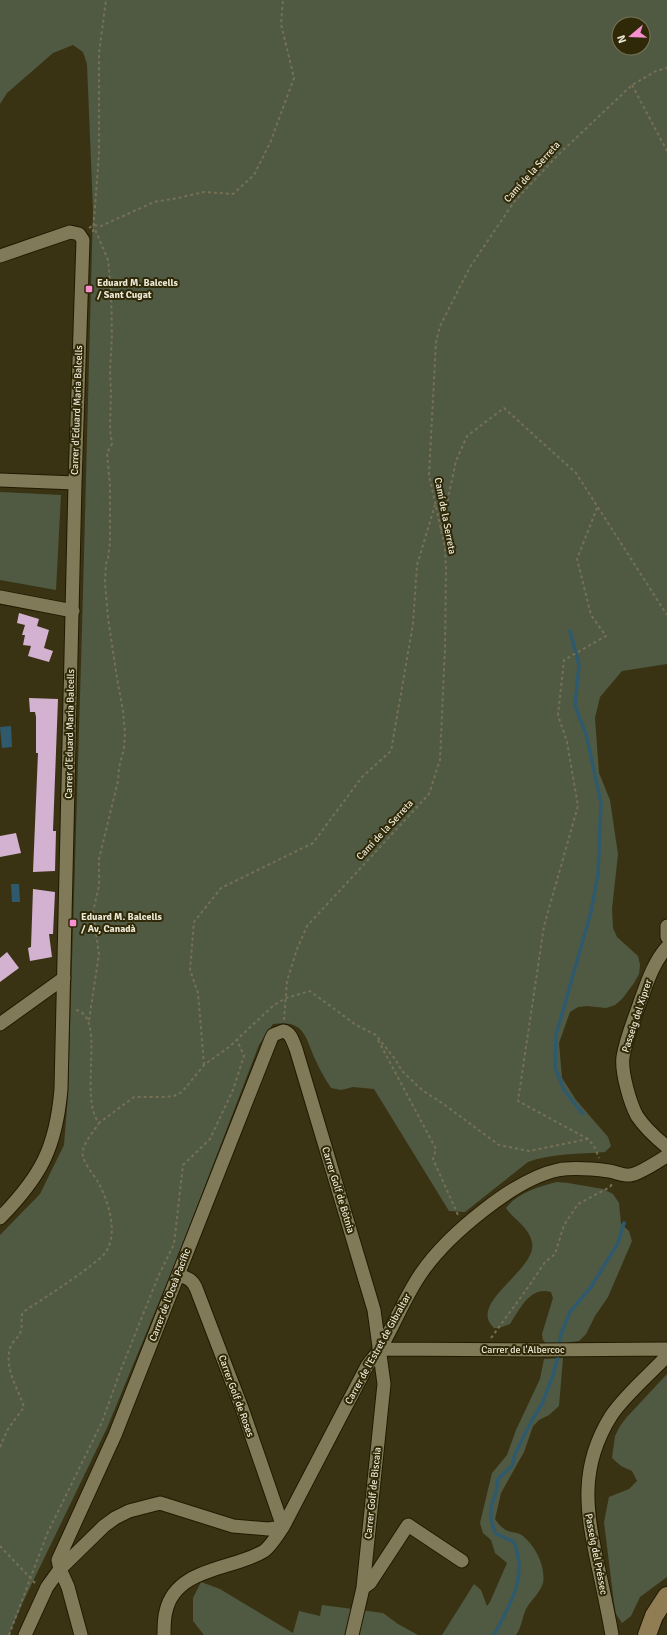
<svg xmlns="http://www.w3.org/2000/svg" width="667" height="1635" viewBox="0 0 667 1635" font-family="Signika,sans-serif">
<rect width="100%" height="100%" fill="#3a3313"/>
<path fill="#505a43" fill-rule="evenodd" d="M0,0H667V664L622,671L600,697L595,718L599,773L610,800L618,854L612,909L613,928L617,937L638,956L640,965L639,974L634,983L622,999L615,1005L606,1008L587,1006L578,1007L570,1012L559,1043L562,1078L576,1100L608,1137L611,1146L605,1152C580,1154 552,1153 528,1162L465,1212L449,1211L374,1089L353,1087L341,1090L331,1088C325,1079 320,1070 316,1061C305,1037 305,1019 273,1024L259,1045L178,1256L107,1428L23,1602L9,1635H0V1235L40,1194L64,1145L68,1096L82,630L93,210L87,64L83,52L73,45L53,53L7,93L0,104ZM619,24H643V48H619Z
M0,492L61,495L56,590L0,580Z
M557,1182L568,1183L603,1189L613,1194L619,1203L621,1224L629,1231L632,1241L608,1297L595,1316L586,1334L579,1341L572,1342L552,1346L547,1345L543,1340L542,1334L553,1298L551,1292C530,1286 520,1309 510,1324L499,1328H494C466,1303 538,1270 532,1242C529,1227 514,1220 506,1208C517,1193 540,1186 557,1182Z
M563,1358L559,1406L549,1415L539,1420L533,1426L524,1452L501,1493L495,1519C498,1523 502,1529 508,1531C513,1533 518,1532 523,1536C535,1546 546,1566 543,1583C540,1593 531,1600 526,1609C522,1617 522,1627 516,1635H442L474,1584L481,1590L487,1606L490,1602L507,1563L495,1553L491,1540L483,1533L480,1523L492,1473L507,1455L516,1430L540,1379L544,1359Z
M667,1374V1577L640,1597L631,1616L622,1623L616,1614L614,1603L604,1522L609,1497L629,1489L637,1481L632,1471L621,1466L612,1458L615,1436L620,1426L627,1417Z
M201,1582L220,1589L293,1633L299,1611L320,1616L322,1605L383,1613L398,1624L418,1635H204L193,1621V1598Z"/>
<path fill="#2f5a6e" d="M11,726L12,747L2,748L0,727Z
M11,884H19L20,902H12Z"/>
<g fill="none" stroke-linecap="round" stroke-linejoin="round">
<path stroke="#2f5a6e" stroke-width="3.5" d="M570,631L579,665L575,706L586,734L601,803L598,874L591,912L556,1035L555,1067L564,1090L583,1114
M494,1635C510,1604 528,1578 514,1542L495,1533L491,1519V1507L496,1493L498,1479L512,1466L515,1454L532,1420L542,1404L552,1378L557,1361L561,1334L570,1312L591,1287L618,1243L624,1223"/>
</g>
<path fill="#d3b1d1" d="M19,613L39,619L37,626L49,630L44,648L53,651L49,662L28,656L31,646L23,645L25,635H22L25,625L17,623Z
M29,698L58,699L53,831H56L55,871L33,872L38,753H36V717L35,712H30Z
M16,833L21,853L0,857V836Z
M33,889L55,892L53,934H49L52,957L30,961L28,948L31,947Z
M7,952L19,968L0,982V958Z"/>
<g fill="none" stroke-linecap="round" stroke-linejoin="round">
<g stroke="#211a00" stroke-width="15">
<path id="street" d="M0,256L70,232L79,234L83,240L75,483L61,1089C56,1148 41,1176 0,1218
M0,480L75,483
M0,597L73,611
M667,926V937
M667,947C653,963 647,983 640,1002C634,1020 626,1038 623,1057C621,1072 630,1103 637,1116C645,1128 656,1138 667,1147
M0,1024L64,978
M178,1275C187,1278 192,1279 196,1288L243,1411L283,1527
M380,1349L540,1350L667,1349
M363,1588L370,1583L408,1525L462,1561
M25,1635L47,1587L60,1569L104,1526L115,1518L129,1511L160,1503L233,1526L268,1529L283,1527
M81,1635L68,1587L60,1569L58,1560L115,1435L271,1039L273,1035L283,1031C291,1032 293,1042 296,1049L374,1310L384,1384L363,1588L352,1635
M164,1635C164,1627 164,1618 166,1611C176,1567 233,1570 264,1551C271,1546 278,1534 283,1527L367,1366C371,1360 376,1355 380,1349C395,1324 405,1296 422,1272C447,1236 514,1179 558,1170C574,1167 593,1169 609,1171C616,1172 623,1176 630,1175C640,1174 658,1161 667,1156
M612,1635C608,1612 603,1589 598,1566C586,1511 579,1467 611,1416C624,1396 650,1374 667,1356"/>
</g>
<g stroke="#211a00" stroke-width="20">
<path id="secondary" d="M647,1635L654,1616L667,1596"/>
</g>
<path stroke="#767055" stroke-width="2" stroke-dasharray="3 3" stroke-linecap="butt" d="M632,85L667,151
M89,228L94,225L101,226L154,202L178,198L204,192L233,194L254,175L270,143L294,78L281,24L283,0
M93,232L99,155V53L106,0
M441,530L456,461L467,436L504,408L576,473L667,615
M76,1010C107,1017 78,1097 99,1123L134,1097H164L174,1096L182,1092L204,1065L229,1047L274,1005L286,998L310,991L356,1025L376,1035L395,1059L402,1071L422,1090L442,1103L499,1145L529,1151L588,1139L594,1146L599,1158
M89,1020L99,954L93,912L99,886V859L118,781L119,768L124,748L125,733L123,711L117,678L108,618L105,582L106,564L108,558L110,543V486L107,453L112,444L110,430L111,392L110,371L112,336L111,291L108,260L94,227
M284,1020L287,981L297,949L307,926L429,794L440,760L445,648L446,569L445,548L429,475L436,342L440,326L470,267L514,202L558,155L632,85L656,71L667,68
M378,1040L436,1149L433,1159L458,1215
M204,1065L198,993L190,970L194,922L221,888L313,843L362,777L391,751L413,624L417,565L435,505
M588,1139L518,1101L544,926L578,806L567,742L558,715L564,660L606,636L591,615L577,559L597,508
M491,1338L529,1286L545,1262L555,1254L564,1225L578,1204L610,1187L612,1184
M0,1447L8,1429L24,1407C18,1388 4,1369 10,1348C12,1341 20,1337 21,1330C23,1323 20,1318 23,1312C46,1297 68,1283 89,1267C95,1262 103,1257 107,1250C118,1231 108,1200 98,1182C93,1173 80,1160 83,1150C85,1141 94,1131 99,1123
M0,1546L35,1583
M9,1635L47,1534L102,1422L120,1372L158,1277L174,1244L183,1165L210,1139L233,1090L244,1056L237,1040"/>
<use href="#street" stroke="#817a58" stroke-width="13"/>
<use href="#secondary" stroke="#907d54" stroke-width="18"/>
</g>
<g fill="#f690d0" stroke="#2f2908" stroke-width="1.5">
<rect x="85" y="285" width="8" height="8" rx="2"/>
<rect x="69" y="919" width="8" height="8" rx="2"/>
</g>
<g text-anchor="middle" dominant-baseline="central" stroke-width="4" stroke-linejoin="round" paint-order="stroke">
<g font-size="10" fill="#ebe7d5" stroke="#2f2908">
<text transform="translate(532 172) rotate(-48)">Camí de la Serreta</text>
<text transform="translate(77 410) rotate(-88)">Carrer d'Eduard Maria Balcells</text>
<text transform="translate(445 516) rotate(79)">Camí de la Serreta</text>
<text transform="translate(70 734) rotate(-89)">Carrer d'Eduard Maria Balcells</text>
<text transform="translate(385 830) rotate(-47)">Camí de la Serreta</text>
<text transform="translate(637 1016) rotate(-72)">Passeig del Xiprer</text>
<text transform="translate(338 1190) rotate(73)">Carrer Golf de Bòtnia</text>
<text transform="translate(170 1295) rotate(-69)">Carrer de l'Oceà Pacífic</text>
<text transform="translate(378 1349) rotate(-61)">Carrer de l'Estret de Gibraltar</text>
<text x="523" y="1350">Carrer de l'Albercoc</text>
<text transform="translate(236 1396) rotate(70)">Carrer Golf de Roses</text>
<text transform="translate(373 1493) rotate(-84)">Carrer Golf de Biscaia</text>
<text transform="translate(596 1554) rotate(79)">Passeig del Préssec</text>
</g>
<g font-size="10" font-weight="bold" fill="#ebe7d5" stroke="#2f2908" text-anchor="start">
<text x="97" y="283">Eduard M. Balcells<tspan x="97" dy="12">/ Sant Cugat</tspan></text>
<text x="81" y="917">Eduard M. Balcells<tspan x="81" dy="12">/ Av, Canadà</tspan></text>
</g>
</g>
<g transform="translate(631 36) rotate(251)"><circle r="19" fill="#2f2908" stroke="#7a755a"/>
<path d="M0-3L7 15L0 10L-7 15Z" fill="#f690d0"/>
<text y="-6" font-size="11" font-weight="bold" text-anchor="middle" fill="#ebe7d5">N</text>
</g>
</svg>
